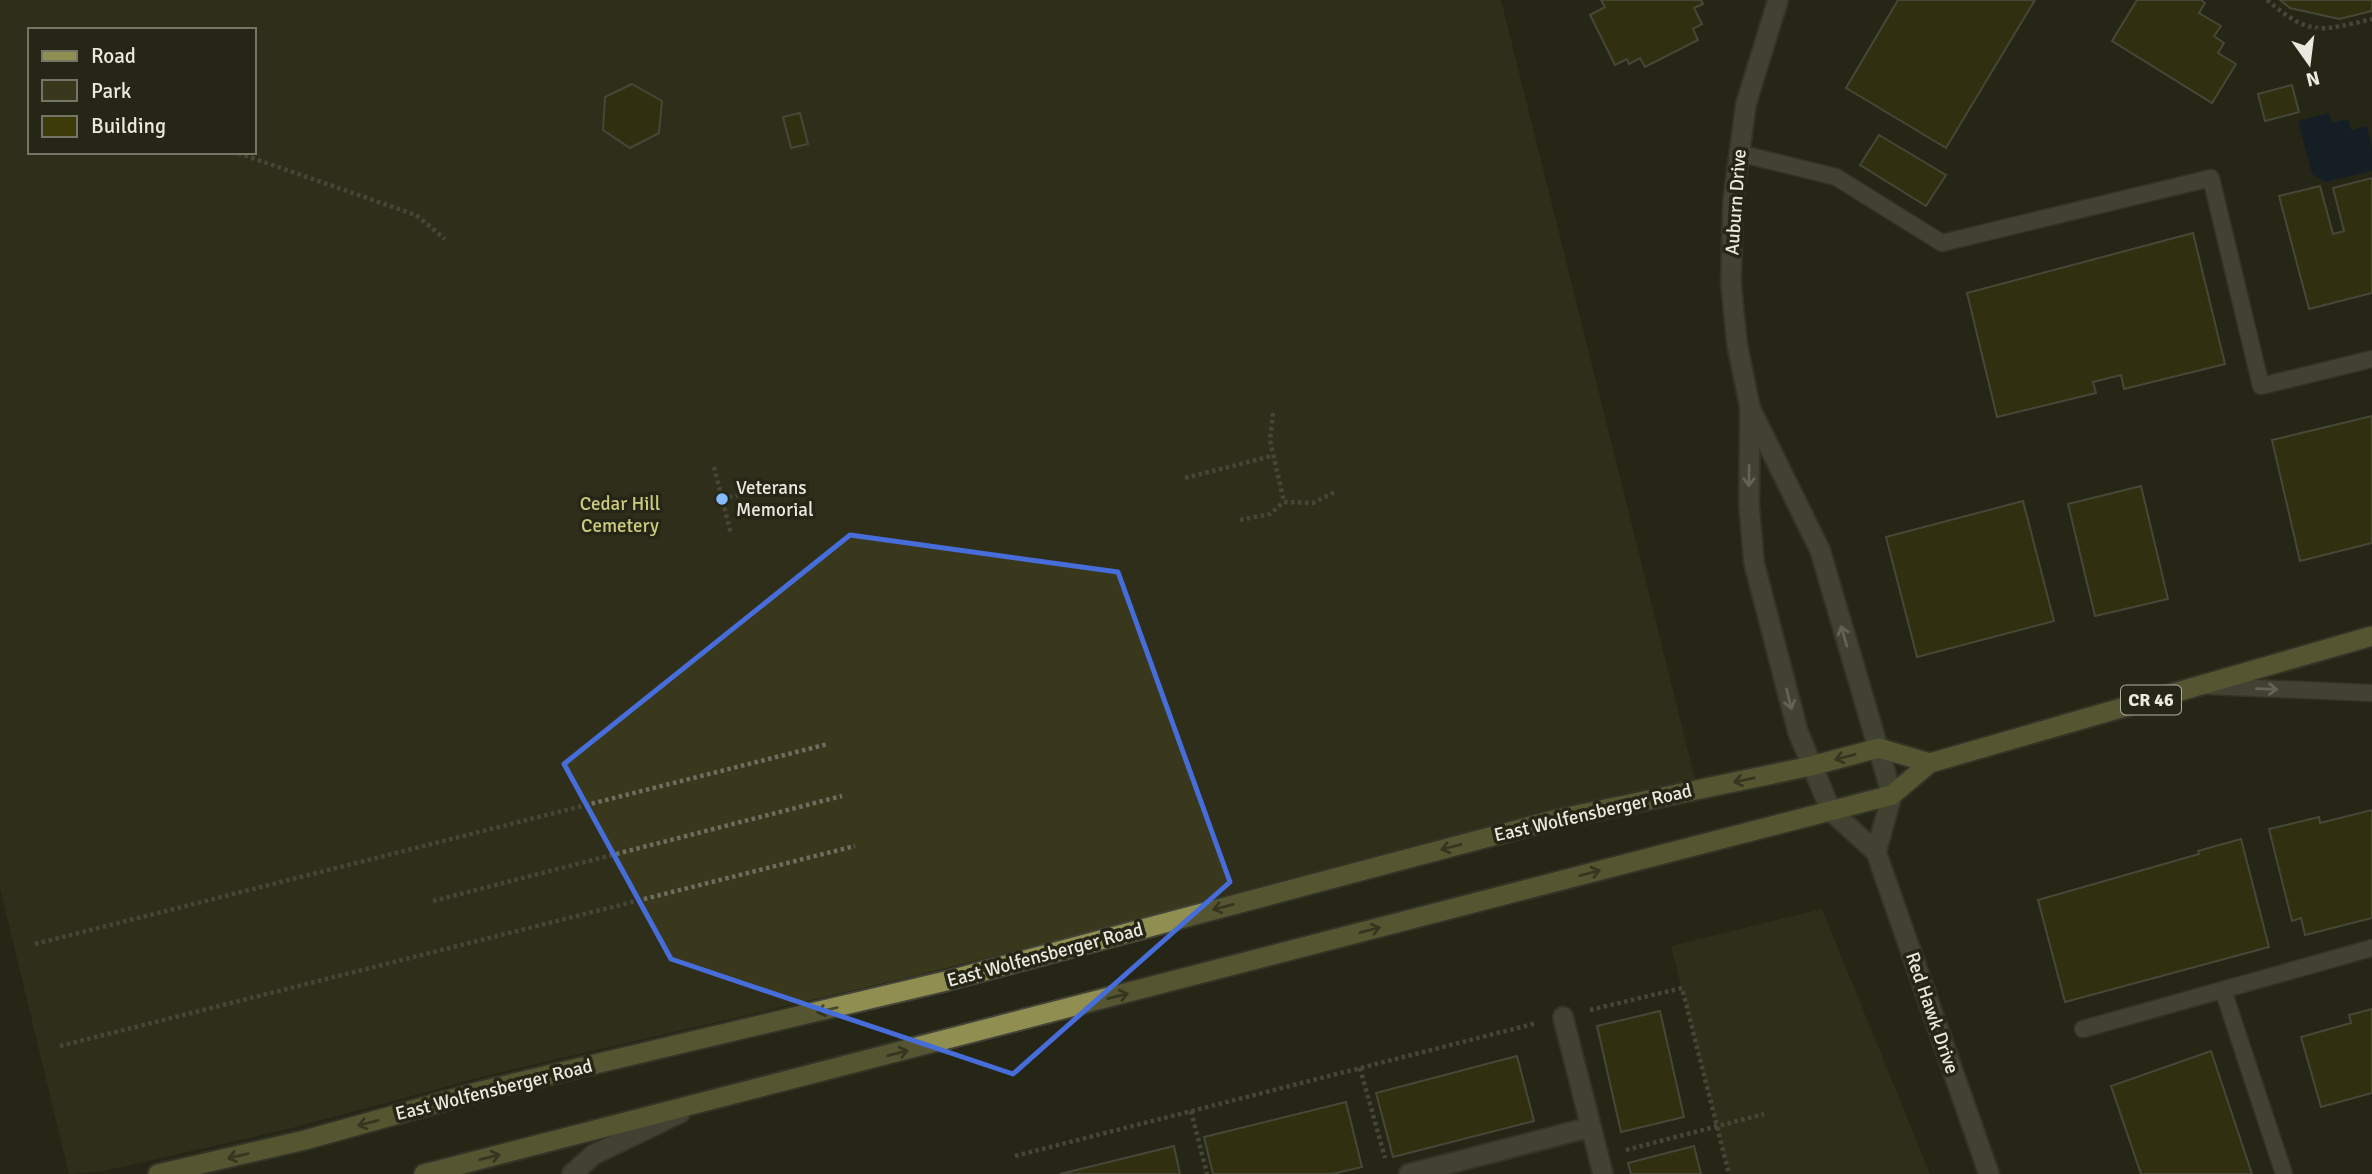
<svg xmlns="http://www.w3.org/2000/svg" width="2372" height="1174" viewBox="0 0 2372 1174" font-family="Signika,sans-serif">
<rect width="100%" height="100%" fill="#262617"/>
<path fill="#39381d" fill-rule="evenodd" d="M0,0H1501L1695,779L915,976L493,1074L288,1129L104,1171L69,1174L0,888ZM30,30H254V152H30Z
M1822,909L1930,1174H1729L1671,946Z"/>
<path fill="#001634" d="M2329,113L2332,123L2348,119L2351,130L2367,126L2372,147V171L2325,182L2312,174L2298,121Z"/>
<path fill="#3d3b08" stroke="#6f6f5e" stroke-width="2" d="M1601,0H1701L1703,4L1694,8L1702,24L1693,29L1698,40L1645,67L1640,58L1629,64L1627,59L1615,65L1590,15L1605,7Z
M1898,0H2035L1946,148L1846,88Z
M2137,0H2201L2205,3L2199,13L2221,26L2214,36L2224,43L2218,53L2236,64L2212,103L2112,41Z
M2280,0H2372V11L2339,19L2290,8Z
M632,84L662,101L659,133L630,148L603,130L605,97Z
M2292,85L2299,112L2265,121L2258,94Z
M800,113L808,144L791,148L783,117Z
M1879,135L1946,175L1926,206L1860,165Z
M2372,178V293L2309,309L2279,196L2320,186L2333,234L2344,231L2333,188Z
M2193,233L2225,364L2124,389L2121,375L2093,382L2096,393L1997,417L1967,293Z
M2372,416V543L2300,561L2272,440Z
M2141,486L2168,599L2095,616L2068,504Z
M2023,501L2054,621L1917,657L1886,537Z
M2372,810V918L2305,935L2301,918L2292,921L2269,829L2319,817L2320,823Z
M2241,839L2269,947L2065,1002L2038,900L2199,854L2198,851Z
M2372,1009V1093L2321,1107L2301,1037L2351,1023L2349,1015Z
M1660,1011L1684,1117L1621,1132L1597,1026Z
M2211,1051L2252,1174H2141L2111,1086Z
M1517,1056L1534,1121L1393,1157L1376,1093Z
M1346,1102L1362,1167L1332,1174H1213L1204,1137Z
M1174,1146L1180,1174H1060Z
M1694,1146L1701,1174H1631L1628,1163Z"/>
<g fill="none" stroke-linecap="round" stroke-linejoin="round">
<g stroke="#434338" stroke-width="19">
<path id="service" d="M1738,153L1836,177L1942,243L2211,178L2261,386L2372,359
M2208,686L2372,693
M2223,990L2284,1174
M2083,1029L2372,948"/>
</g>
<g stroke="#434338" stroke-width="23">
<path id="minor" d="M1563,1017L1603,1174
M572,1174L593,1155L680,1113
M1409,1174L1591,1127"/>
</g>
<g stroke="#434338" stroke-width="23">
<path id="tertiary" d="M1778,0L1746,104L1733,201L1731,283L1737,344L1750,408L1749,505L1754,563L1798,732L1831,811L1876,852L1989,1174
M1752,412L1820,550L1892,795L1876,852"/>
</g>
<g stroke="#434338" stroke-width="23">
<path id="primary" d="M158,1174L305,1140L481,1091L946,981L1557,819L1811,766L1879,748L1930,763
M424,1174L1892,795L1930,763L2372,636"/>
</g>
<path stroke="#6e6e61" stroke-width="4.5" stroke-dasharray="3.5 3.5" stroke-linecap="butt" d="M2267,0C2311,37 2320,31 2372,19
M238,153L416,215L445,239
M1273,413L1270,440L1284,502
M714,467L731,534
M1185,478L1272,456
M722,499L762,489
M1284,502L1313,503L1335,492
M1240,520L1270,514L1284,502
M433,901L842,796
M35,944L828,744
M1590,1010L1682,988L1729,1174
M60,1046L855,846
M1360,1068L1385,1158
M1191,1111L1207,1174
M1626,1150L1764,1114
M1015,1156L1537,1023"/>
<use href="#service" stroke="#656554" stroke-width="16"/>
<use href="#minor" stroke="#656554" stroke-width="19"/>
<use href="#tertiary" stroke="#656554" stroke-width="19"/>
<use href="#primary" stroke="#908e50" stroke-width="19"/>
</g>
<defs><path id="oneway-shaft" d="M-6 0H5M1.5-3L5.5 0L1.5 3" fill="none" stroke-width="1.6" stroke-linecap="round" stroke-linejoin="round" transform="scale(1.75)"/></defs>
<g stroke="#aeaea0">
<use href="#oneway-shaft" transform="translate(1749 476) rotate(91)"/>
<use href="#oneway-shaft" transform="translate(1844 636) rotate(-106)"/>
<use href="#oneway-shaft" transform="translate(2267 689) rotate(2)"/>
<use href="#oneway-shaft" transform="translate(1789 699) rotate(76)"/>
</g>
<g stroke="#4b4a2b">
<use href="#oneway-shaft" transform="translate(1845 757) rotate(165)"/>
<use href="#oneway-shaft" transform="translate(1744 780) rotate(168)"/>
<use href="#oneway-shaft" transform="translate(1451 847) rotate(165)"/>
<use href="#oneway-shaft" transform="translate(1590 873) rotate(-15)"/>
<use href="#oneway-shaft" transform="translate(1223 907) rotate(165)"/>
<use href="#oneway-shaft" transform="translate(1370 930) rotate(-15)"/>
<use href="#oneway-shaft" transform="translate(1118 996) rotate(-14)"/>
<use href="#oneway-shaft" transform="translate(827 1010) rotate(167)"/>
<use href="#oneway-shaft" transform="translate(898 1053) rotate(-14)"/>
<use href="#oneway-shaft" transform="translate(368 1123) rotate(165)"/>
<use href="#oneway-shaft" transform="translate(238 1156) rotate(167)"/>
<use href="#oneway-shaft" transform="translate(490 1157) rotate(-14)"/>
</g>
<path d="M0 0H2372V1174H0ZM850,535L1118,572L1230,882L1013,1074L671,959L564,764Z" fill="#262617" fill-opacity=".55" fill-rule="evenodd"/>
<path fill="none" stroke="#466dd9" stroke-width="5" stroke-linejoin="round" d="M850,535L1118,572L1230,882L1013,1074L671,959L564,764Z"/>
<circle fill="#86bbfb" stroke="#262617" stroke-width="2.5" cx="722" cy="499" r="7"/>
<g text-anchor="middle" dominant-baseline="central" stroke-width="7" stroke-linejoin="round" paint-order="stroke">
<rect fill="#262617" stroke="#aeaea3" stroke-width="2" x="2121" y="685.5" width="60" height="29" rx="5"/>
<g font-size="18" font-weight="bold" fill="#e9e9df">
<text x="2151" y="700">CR 46</text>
</g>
<g font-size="19" fill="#e9e9df" stroke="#262617">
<text transform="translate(1736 202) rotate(-86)">Auburn Drive</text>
<text transform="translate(1593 813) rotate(-13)">East Wolfensberger Road</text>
<text transform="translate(1045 955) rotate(-15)">East Wolfensberger Road</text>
<text transform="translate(1932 1013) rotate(71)">Red Hawk Drive</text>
<text transform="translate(494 1090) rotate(-14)">East Wolfensberger Road</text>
</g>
<g font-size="19" fill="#e9e9df" stroke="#262617" text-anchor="start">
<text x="736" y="488">Veterans<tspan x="736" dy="22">Memorial</tspan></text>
</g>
<g font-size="19" fill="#cdcb7f" stroke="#262617">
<text x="620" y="504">Cedar Hill<tspan x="620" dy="22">Cemetery</tspan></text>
</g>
</g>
<rect x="28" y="28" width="228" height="126" fill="#262617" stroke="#747467" stroke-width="2"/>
<rect x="42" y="51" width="35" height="10" fill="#908e50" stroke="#747467" stroke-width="2"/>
<text x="91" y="63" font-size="21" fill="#e9e9df">Road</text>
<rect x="42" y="80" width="35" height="21" fill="#39381d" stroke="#747467" stroke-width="2"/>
<text x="91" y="98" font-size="21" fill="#e9e9df">Park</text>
<rect x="42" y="116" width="35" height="21" fill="#3d3b08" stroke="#747467" stroke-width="2"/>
<text x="91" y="133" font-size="21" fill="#e9e9df">Building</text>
<g transform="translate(2309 63) rotate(166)" stroke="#262617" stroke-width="5" paint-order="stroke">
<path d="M0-5L12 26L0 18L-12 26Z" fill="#e9e9df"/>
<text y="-10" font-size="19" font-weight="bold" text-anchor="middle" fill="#e9e9df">N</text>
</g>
</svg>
